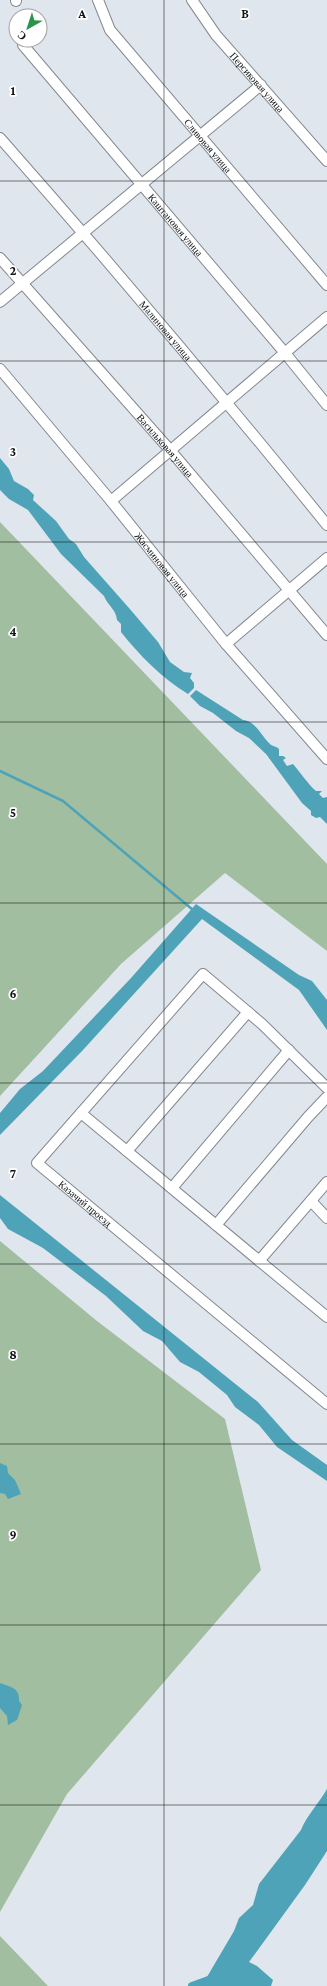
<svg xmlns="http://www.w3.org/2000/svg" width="327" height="1986" viewBox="0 0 327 1986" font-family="'Crimson Pro',serif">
<rect width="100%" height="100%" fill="#e0e6ed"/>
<path fill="#a1bea0" d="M0,522L327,864V951L225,873L121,964L0,1096Z
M0,1241L97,1321L225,1419L261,1570L67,1794L0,1912Z
M0,1936L48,1986H0Z"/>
<path fill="#4fa3b8" d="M0,458L9,469L14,481L28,489L34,495L33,500L56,521L69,539L76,544L84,557L129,608L158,642L170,662L184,672L192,673L190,678L194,683V688L188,694C162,678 140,656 121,632V624L117,620C116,609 108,606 104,596L61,554L28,510L9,499L0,490Z
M196,690L243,720C256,721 261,736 270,744C272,746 276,746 279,749V756H283L286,758L283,760L287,766L293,764C301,773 307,783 316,791H322L319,794L323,798L327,797V824L320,817L316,818L311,815V811L302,803L266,754L249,738L236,731L213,713L200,706L190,696Z
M196,904L299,975L312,981L327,1000V1030L299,990L202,919L83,1050L0,1135V1113L20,1089L43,1071L131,978Z
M0,1195L258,1402L292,1440L327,1465V1481L277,1447L259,1425L235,1407L227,1395L199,1372L180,1362L162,1341L143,1331L106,1296L43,1248L8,1229L0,1218Z
M0,1463L7,1466L8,1473L15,1480L21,1494L8,1499L5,1494L0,1493Z
M0,1683C11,1687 20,1688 19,1701L22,1705L17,1720L8,1725L7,1716L0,1708Z
M327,1789V1851L305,1885L249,1962L257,1966L273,1980L271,1986H203L204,1982L234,1931L239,1918L253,1905L259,1884L301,1830C307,1815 319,1803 327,1789Z"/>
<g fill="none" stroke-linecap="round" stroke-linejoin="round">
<path stroke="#4fa3b8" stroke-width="2.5" d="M0,771L63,801L193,910"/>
<path stroke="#4fa3b8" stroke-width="8" d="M192,1986L214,1978"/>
<g stroke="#848990" stroke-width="12">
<g id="minor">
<path d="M16,0V1"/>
<path id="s1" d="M98,0L110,30L327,285"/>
<path id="s2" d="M192,0L216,35L327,161"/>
<path id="s3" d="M23,45L285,353L327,405"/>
<path id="s4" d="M0,138C112,265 221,394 327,525"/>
<path id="s5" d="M0,258L170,450L327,635"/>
<path d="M0,302L261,85"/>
<path id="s6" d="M0,369L111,501L226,644L327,759"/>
<path d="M111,501L327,317"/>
<path d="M226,644L327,558"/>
<path id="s7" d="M327,1088L262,1024L203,974L37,1163L327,1404"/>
<path d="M81,1113L327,1317"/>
<path d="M127,1151L248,1012"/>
<path d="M172,1188L289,1050"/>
<path d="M311,1201L327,1218"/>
<path d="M216,1225L308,1117L327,1097"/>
<path d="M259,1261L327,1182"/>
</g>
</g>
<use href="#minor" stroke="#fff" stroke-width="10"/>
</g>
<path fill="none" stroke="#101215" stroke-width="1" stroke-opacity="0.55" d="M164,0V1986M0,181H327M0,361H327M0,542H327M0,722H327M0,903H327M0,1083H327M0,1264H327M0,1444H327M0,1625H327M0,1805H327"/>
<g text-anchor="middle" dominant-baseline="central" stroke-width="3.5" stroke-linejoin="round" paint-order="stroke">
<g font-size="10" fill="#101215" stroke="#fff">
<text stroke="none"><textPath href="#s2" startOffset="105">Персиковая улица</textPath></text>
<text stroke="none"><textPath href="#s1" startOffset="184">Сливовая улица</textPath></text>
<text stroke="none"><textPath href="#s3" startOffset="236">Каштановая улица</textPath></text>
<text stroke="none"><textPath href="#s4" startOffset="254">Малиновая улица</textPath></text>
<text stroke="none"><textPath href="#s5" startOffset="250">Васильковая улица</textPath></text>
<text stroke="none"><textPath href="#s6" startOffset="254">Жасминовая улица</textPath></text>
<text stroke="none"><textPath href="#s7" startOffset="483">Казачий проезд</textPath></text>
</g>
</g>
<g font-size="13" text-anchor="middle" font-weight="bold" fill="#101215" stroke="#fff" stroke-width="3.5" stroke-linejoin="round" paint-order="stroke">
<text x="82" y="18">A</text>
<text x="245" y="18">B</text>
<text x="13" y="95">1</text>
<text x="13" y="275">2</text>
<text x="13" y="456">3</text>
<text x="13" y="636">4</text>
<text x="13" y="817">5</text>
<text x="13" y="998">6</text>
<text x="13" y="1178">7</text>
<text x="13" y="1359">8</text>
<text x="13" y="1539">9</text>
</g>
<g transform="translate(28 28) rotate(219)"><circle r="19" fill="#ffffff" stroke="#9fa0a1"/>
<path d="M0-3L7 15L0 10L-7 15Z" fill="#2a944b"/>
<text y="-6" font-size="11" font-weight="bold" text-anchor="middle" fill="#101215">С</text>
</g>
</svg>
